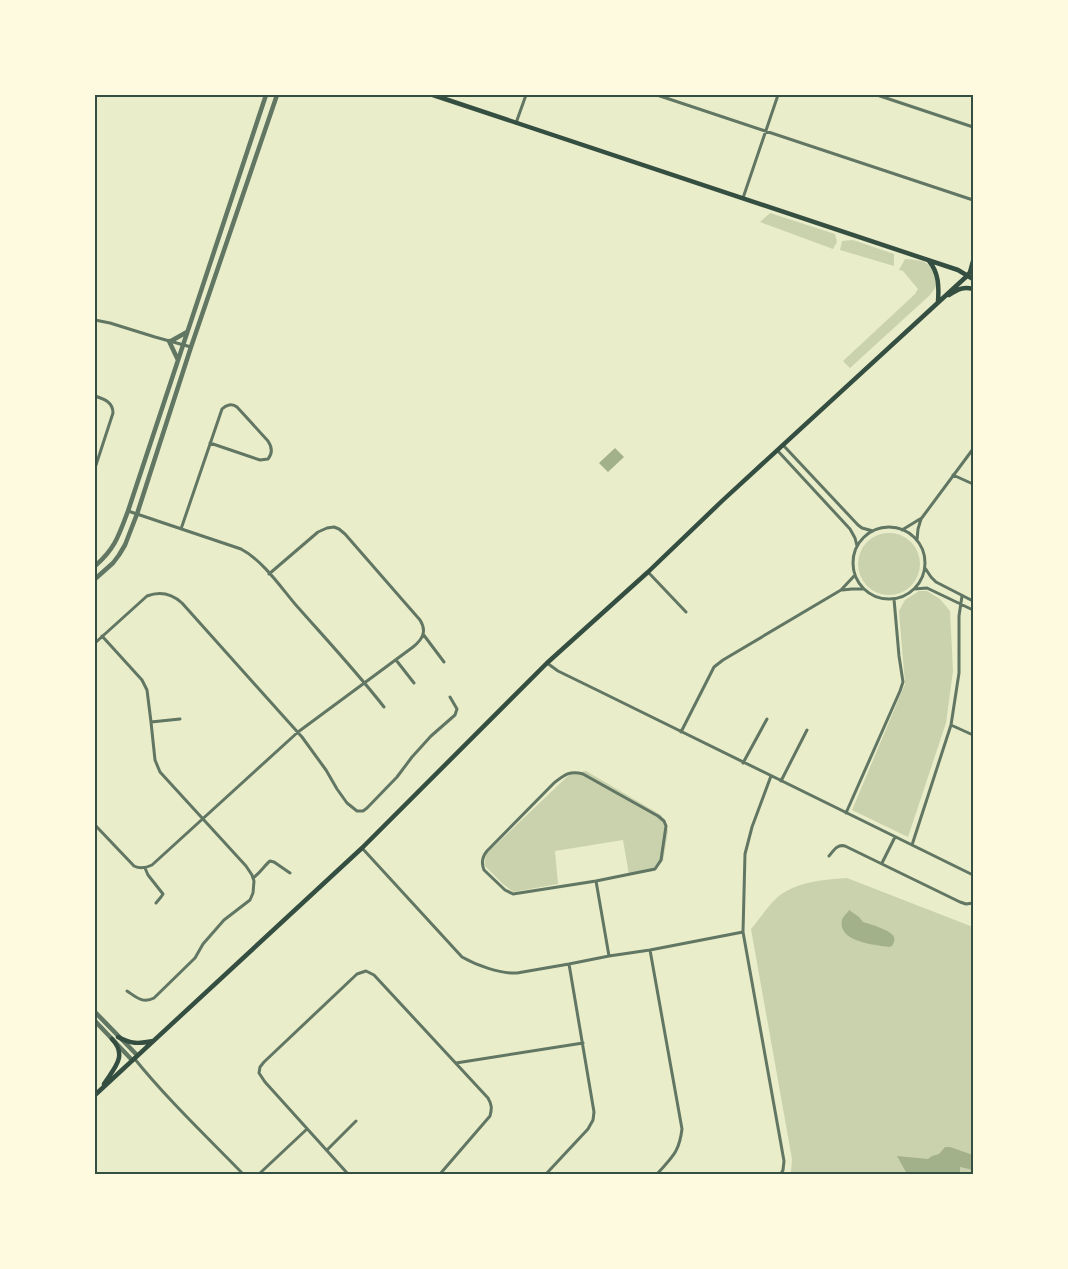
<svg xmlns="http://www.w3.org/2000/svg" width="1068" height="1269" viewBox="0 0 1068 1269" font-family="'Titillium Web',sans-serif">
<rect width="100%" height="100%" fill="#e9edc9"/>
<path fill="#cad2ad" d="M770,213L835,234L837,242L833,249L760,222Z
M853,240L894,254V266L840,250L842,241Z
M905,259C926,260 933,263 938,284L930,295L850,368L843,361L915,294L918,289L903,271L899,270Z
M858 564a31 31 0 1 1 62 0a31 31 0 1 1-62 0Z
M919,591H927L940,599L950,611L953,671L946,723L908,837L852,810L905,684L899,611L905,600Z
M586,771L661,815L668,831L663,861L654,871L629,875L623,840L555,851L558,884L513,892L503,884L484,865L486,854L570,774Z
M847,878L973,927V1174H789L791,1172L792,1159L751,929C759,920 770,903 779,896C799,881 823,880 847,878Z"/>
<path fill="#a3b18a" d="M615,448L624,457L608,472L599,463Z
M849,910L859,917L863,922C870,924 891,930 894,937C895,941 894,942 892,946L889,947C875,945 837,942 842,920C843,916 847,914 849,910Z
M945,1147H950L973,1155V1170L960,1167V1174H907L897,1156L928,1159L932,1156L939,1154Z"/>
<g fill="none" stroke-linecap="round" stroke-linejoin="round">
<path stroke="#617663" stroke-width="3" d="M657,95L973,200
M877,95L973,127
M516,123L526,95
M743,198L778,95
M95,320L110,323L155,337L191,347
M95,396C104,399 113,402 113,413L95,468
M783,445L858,525L862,528L873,531
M777,450L850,529L855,538L857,546
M953,475L973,484
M128,511L241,549C262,560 280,586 295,604C325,638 356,671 384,707
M853 563a36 36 0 1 1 72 0a36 36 0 1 1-72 0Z
M181,529L222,409C226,405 232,403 237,407L268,441C272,447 273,453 268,459L260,460L210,443
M902,530L920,519
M917,540L918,529L921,519L973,449
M925,568L931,577L936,582L973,601
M648,572L686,612
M914,589L927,588L973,610
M842,590L852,589H863
M423,634L444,662
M102,636L142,680L147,690L151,722L155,760L160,772L246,866L252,875L254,881L253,893L250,900L224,920L203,944L195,958L154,998C143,1004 136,997 127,991
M95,643L147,596C160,591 172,594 182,603L302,737L326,770L337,789L347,803L357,811H363L367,808L397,777L412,757L431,736L455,715L457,709L450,697
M396,660L414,683
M547,663L558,671L601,692L973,875
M151,722L180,719
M951,725L973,735
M681,732L714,667L723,660L841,590L855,575
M743,763L767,719
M771,776L752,827L745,854L743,932L784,1161L783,1170L781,1174
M781,781L807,730
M846,813L900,691L903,682L899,656L894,599
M95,825L134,866C140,869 146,868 152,865L298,732L413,647C423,639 427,631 420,620L345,534L339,529L334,527L327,528L318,532L269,574
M912,845L951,725L959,673V616L962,596
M362,848L462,957C476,965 500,974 517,973L569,964L609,956L650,950L743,932
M829,856C834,850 837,844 845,846L960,902L966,904L973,903
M882,863L895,837
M145,868L148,875L163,894L161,897L156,903
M253,878C260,873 264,866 270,861L274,862L290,873
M596,881L655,869L661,860L666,826L664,821L658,816L583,774C570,770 564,775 554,783L487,851C482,857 481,863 484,870L505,890L513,894L596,881L609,956
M650,950L682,1129C679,1153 672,1157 657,1174
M134,1058C167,1099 206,1136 243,1174
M456,1063L583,1043
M327,1150L356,1121
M259,1174L307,1129
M348,1174L265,1082L259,1073L260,1067L264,1062L357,974L366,971L374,975L488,1098C492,1105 492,1108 490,1116L440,1174
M546,1174L588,1129L593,1120L594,1112L569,964"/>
<path stroke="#617663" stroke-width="4.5" d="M169,341L178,360
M171,341L187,332
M95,566C115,549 119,535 128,511L266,95
M95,579L113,563L119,555L125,545L137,514L191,347L277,95
M95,1012L137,1055
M95,1021L132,1060"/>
<path stroke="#344e41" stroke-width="4.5" d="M433,95L958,270L973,279
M929,261C939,273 939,287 938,302
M949,295C957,290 963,286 973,289
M118,1037C131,1044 138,1044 153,1041
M104,1084C114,1068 128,1056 112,1039
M95,1095L362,848L547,663L648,572L722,501L967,276L970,272L973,261"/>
</g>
<rect width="1068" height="1269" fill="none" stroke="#fefae0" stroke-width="192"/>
<rect x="96" y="96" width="876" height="1077" fill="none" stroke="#344e41" stroke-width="2"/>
</svg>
